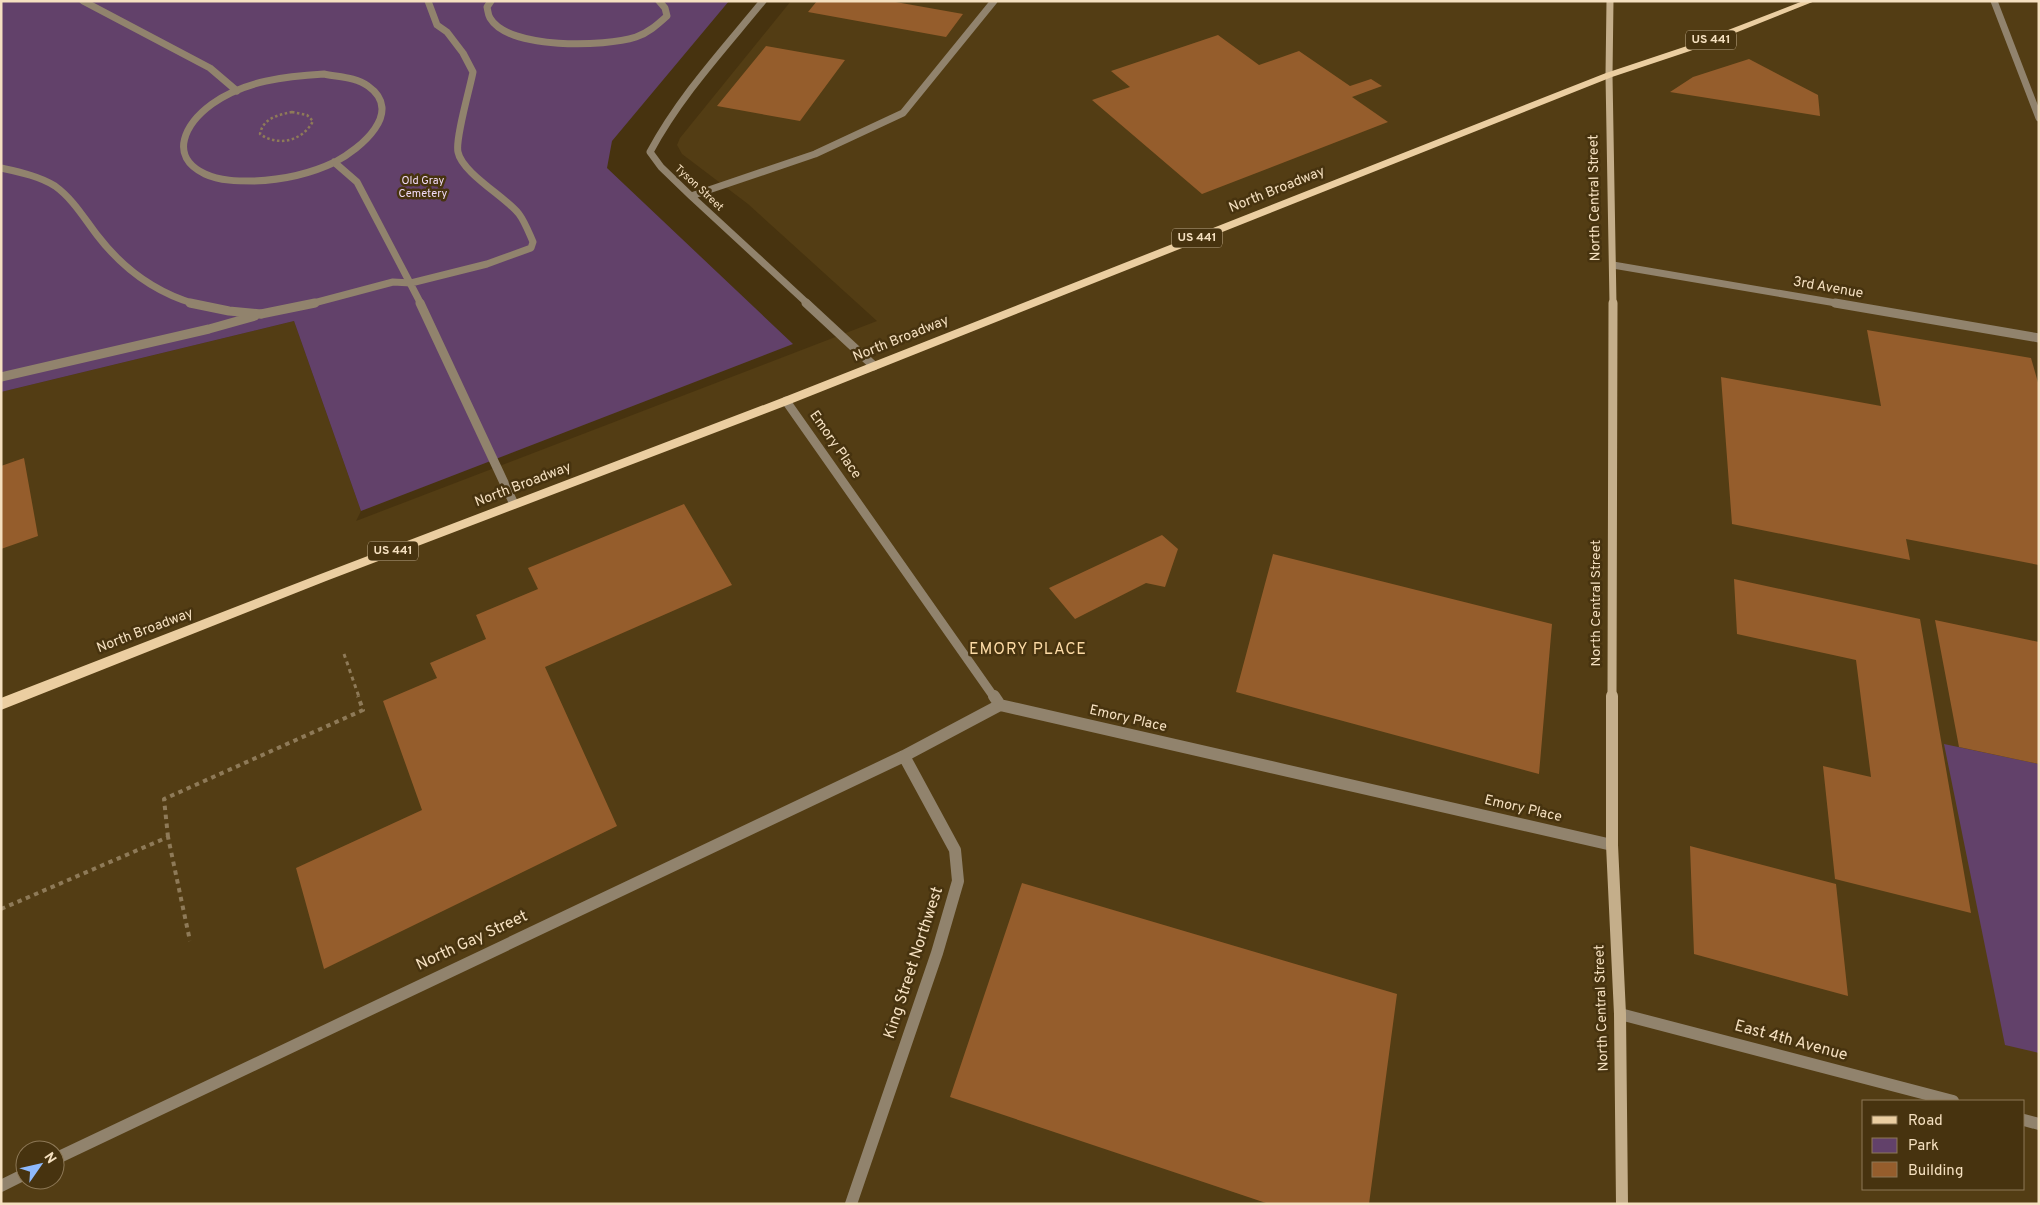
<svg xmlns="http://www.w3.org/2000/svg" width="2040" height="1205" viewBox="0 0 2040 1205" font-family="Overpass,sans-serif">
<rect width="100%" height="100%" fill="#47330f"/>
<path fill="#533d14" fill-rule="evenodd" d="M791,1H2039V1204H1V392L294,321L361,511L356,521L877,321L748,204L682,154L677,145L680,138ZM1864,1101H2024V1189H1864ZM25,1150H55V1180H25Z"/>
<path fill="#62416a" d="M1,1H729L612,141L607,168L793,344L361,511L294,321L1,392Z
M1944,744L2039,764V1053L2005,1045Z"/>
<path fill="#955d2c" d="M817,1H890L963,14L946,37L808,12Z
M1218,35L1259,65L1299,51L1350,86L1371,79L1382,86L1352,97L1388,122L1202,194L1092,100L1130,87L1111,71Z
M766,46L845,60L800,121L717,106Z
M1749,59L1818,95L1820,116L1670,92L1693,77Z
M1867,330L2031,358L2039,386V565L1906,539L1910,560L1732,524L1721,377L1881,406Z
M24,458L38,536L1,549V466Z
M684,504L732,585L545,667L617,826L324,969L296,868L422,810L383,701L437,678L430,663L486,639L476,615L538,589L528,568Z
M1162,535L1178,549L1165,587L1146,583L1075,619L1049,588Z
M1273,554L1552,624L1539,774L1236,692Z
M1734,579L1920,619L1971,913L1835,879L1823,766L1871,777L1856,660L1737,634Z
M1935,620L2039,642V764L1959,747Z
M1690,846L1836,884L1848,996L1694,954Z
M1022,883L1397,994L1369,1204H1269L950,1097Z"/>
<g fill="none" stroke-linecap="round" stroke-linejoin="round">
<path stroke="#8e7a58" stroke-width="2.5" stroke-dasharray="2.5 2.5" stroke-linecap="butt" d="M292,112L307,115L313,121C303,141 278,147 260,134C263,118 278,115 292,112Z"/>
<path stroke="#8e7a58" stroke-width="3" stroke-dasharray="4 4" stroke-linecap="butt" d="M344,654L359,697"/>
<path stroke="#8e7a58" stroke-width="4" stroke-dasharray="4.5 4.5" stroke-linecap="butt" d="M168,837L164,799L363,710L358,696
M1,909L168,837L190,941"/>
<path stroke="#91836d" stroke-width="7" d="M310,304L393,282L411,283"/>
<path stroke="#91836d" stroke-width="9" d="M261,314L315,303"/>
<path stroke="#91836d" stroke-width="7" d="M83,1L210,68L237,91
M491,1L487,7C488,11 488,15 490,18C509,50 605,47 636,37C648,33 657,25 667,16L665,8L659,1
M763,1C723,50 680,96 650,152L661,167L691,196L808,304
M1994,1L2039,118
M324,74C338,77 356,77 368,86C405,112 360,149 335,162C310,174 281,180 254,181C238,181 220,181 205,174C167,156 186,123 212,104C244,81 286,76 324,74Z
M334,162L357,182L421,304
M1,168C19,172 39,176 55,186C73,199 84,218 97,235C123,269 154,292 195,304
M691,196L815,154L903,113L994,1
M1613,265L1842,304
M411,283L487,264L531,248L533,242C529,233 525,222 519,214C507,198 462,173 458,152C455,139 470,88 473,72L463,53L447,32L437,25L428,1"/>
<path stroke="#91836d" stroke-width="9" d="M190,303L229,311L261,314
M420,303L514,504
M806,303L874,366
M1835,303L2039,338
M1,377L209,329L255,316
M786,401L994,697"/>
<path stroke="#91836d" stroke-width="12" d="M994,696L1000,705L1612,845
M1620,1014L1953,1101
M2024,1120L2039,1124
M55,1159L904,756L1000,705
M1,1186L25,1174
M851,1204L937,953L958,881L955,850L904,756"/>
<path stroke="#c4ae8a" stroke-width="7" d="M1610,1L1609,75L1613,304"/>
<path stroke="#c4ae8a" stroke-width="9" d="M1612,697L1613,303"/>
<path stroke="#c4ae8a" stroke-width="12" d="M1612,696V845L1620,1014L1622,1204"/>
<path fill="#ebcea1" fill-rule="evenodd" d="M1803,1H1815L1690,51L1612,77L790,404L326,581L1,710V698L318,575L782,398L1606,73L1684,47Z"/>
</g>
<g text-anchor="middle" dominant-baseline="central" stroke-width="5" stroke-linejoin="round" paint-order="stroke">
<g font-size="11" fill="#f0daf6" stroke="#47330f">
<text x="423" y="181">Old Gray<tspan x="423" dy="13">Cemetery</tspan></text>
</g>
<g font-size="11" fill="#f5e0c0" stroke="#47330f">
<text transform="translate(699 188) rotate(43)">Tyson Street</text>
</g>
<g fill="#47330f" stroke="#c1ac8b" stroke-width="1">
<rect x="1686" y="30.5" width="50" height="19" rx="4"/>
<rect x="1172" y="228.5" width="50" height="19" rx="4"/>
<rect x="368" y="541.5" width="50" height="19" rx="4"/>
</g>
<g font-size="12" font-weight="bold" fill="#f5e0c0">
<text x="1711" y="40">US 441</text>
<text x="1197" y="238">US 441</text>
<text x="393" y="551">US 441</text>
</g>
<g font-size="14" fill="#f5e0c0" stroke="#47330f">
<text transform="translate(1277 190) rotate(-22)">North Broadway</text>
<text transform="translate(1595 198) rotate(-91)">North Central Street</text>
<text transform="translate(1828 288) rotate(10)">3rd Avenue</text>
<text transform="translate(901 339) rotate(-22)">North Broadway</text>
<text transform="translate(835 445) rotate(55)">Emory Place</text>
<text transform="translate(523 485) rotate(-21)">North Broadway</text>
<text transform="translate(1596 603) rotate(-90)">North Central Street</text>
<text transform="translate(145 631) rotate(-21)">North Broadway</text>
<text transform="translate(1128 719) rotate(13)">Emory Place</text>
<text transform="translate(1523 809) rotate(13)">Emory Place</text>
<text transform="translate(1602 1008) rotate(-92)">North Central Street</text>
</g>
<g font-size="16" letter-spacing="1" fill="#fcdaa5" stroke="#47330f">
<text x="1028" y="650">EMORY PLACE</text>
</g>
<g font-size="16" fill="#f5e0c0" stroke="#47330f">
<text transform="translate(472 941) rotate(-25)">North Gay Street</text>
<text transform="translate(914 963) rotate(-72)">King Street Northwest</text>
<text transform="translate(1791 1041) rotate(15)">East 4th Avenue</text>
</g>
</g>
<rect width="2040" height="1205" fill="none" stroke="#f5e0c0" stroke-width="5"/>
<rect x="1862" y="1100" width="162" height="90" fill="#47330f" stroke="#8d7856"/>
<rect x="1872" y="1116" width="25" height="8" fill="#ebcea1" stroke="#8d7856"/>
<text x="1908" y="1125" font-size="15" fill="#f5e0c0">Road</text>
<rect x="1872" y="1138" width="25" height="15" fill="#62416a" stroke="#8d7856"/>
<text x="1908" y="1150" font-size="15" fill="#f5e0c0">Park</text>
<rect x="1872" y="1162" width="25" height="15" fill="#955d2c" stroke="#8d7856"/>
<text x="1908" y="1175" font-size="15" fill="#f5e0c0">Building</text>
<g transform="translate(40 1165) rotate(56)"><circle r="24" fill="#47330f" stroke="#8d7856"/>
<path d="M0-4L9 19L0 12L-9 19Z" fill="#8eb9fc"/>
<text y="-8" font-size="14" font-weight="bold" text-anchor="middle" fill="#f5e0c0">N</text>
</g>
</svg>
